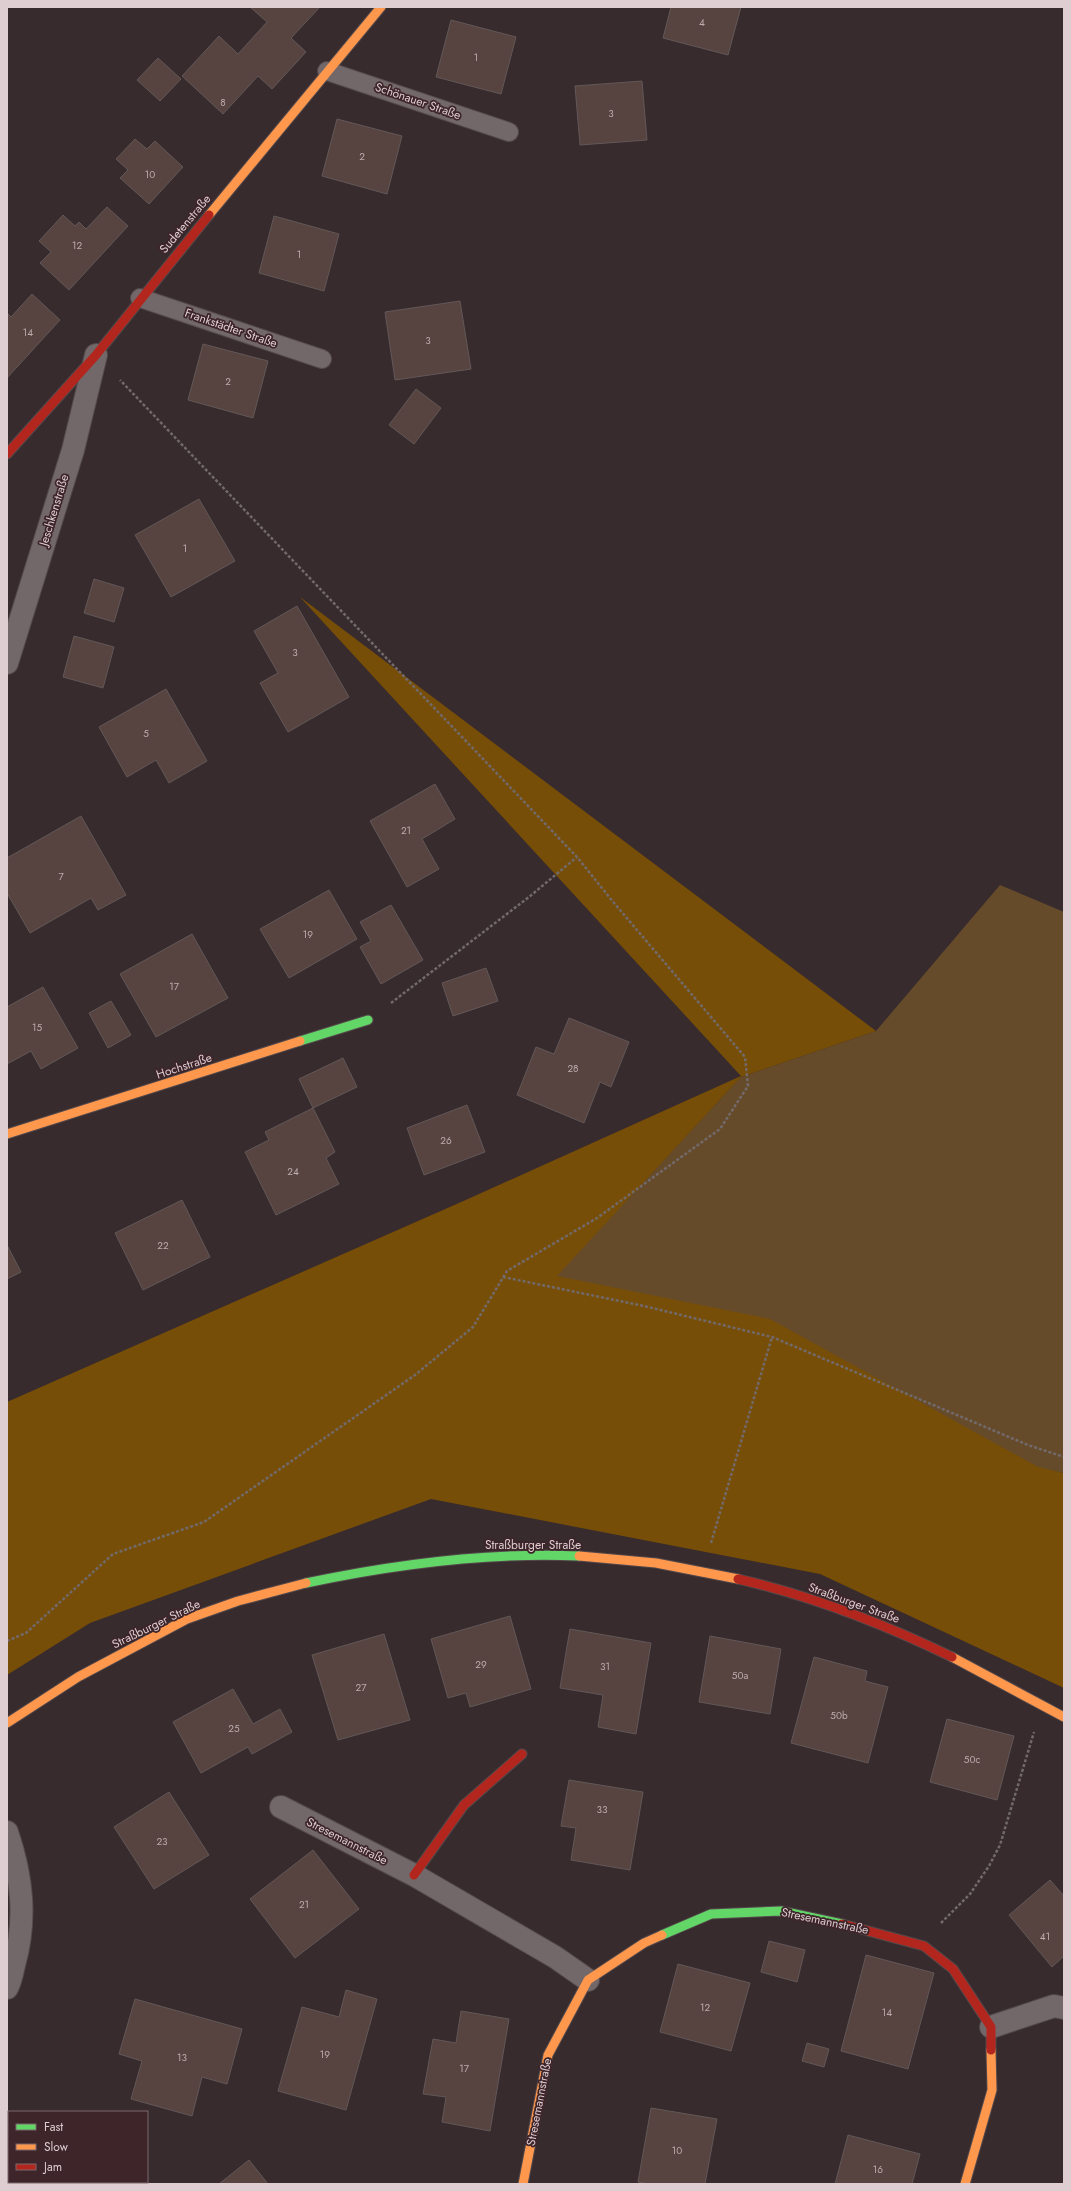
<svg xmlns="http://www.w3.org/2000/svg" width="1071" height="2191" viewBox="0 0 1071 2191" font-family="Jost,sans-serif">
<rect width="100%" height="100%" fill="#372b2e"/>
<path fill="#664b2b" d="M1000,885L1064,912V1473L1038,1468L556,1276L741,1077L876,1031Z"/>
<path fill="#774e07" d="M300,597L876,1031L741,1077L557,1276L770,1319L1038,1467L1064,1473V1688L820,1574L431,1499L90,1623L7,1675V1402L468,1199L741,1076Z"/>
<path fill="#574441" stroke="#625857" d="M250,7H320L291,38L306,52L272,89L258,76L223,114L182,76L219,36L238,54L267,22Z
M671,7H741L728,55L663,38Z
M451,20L516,37L501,94L436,77Z
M158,58L181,79L160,101L137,80Z
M642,81L647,140L580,145L575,86Z
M337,119L402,136L387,194L322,176Z
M135,139L147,149L155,141L183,167L149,204L120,178L128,170L116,159Z
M107,207L128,226L69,290L40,263L51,252L39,241L63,215L75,226L79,222L86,229Z
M274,216L339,234L324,291L259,273Z
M32,294L60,320L7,378V313L11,317Z
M460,301L471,369L395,380L385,312Z
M203,344L268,361L253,418L188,400Z
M416,389L441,408L414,444L389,425Z
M199,499L235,561L171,597L135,535Z
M94,579L124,588L114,622L84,613Z
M297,606L349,697L288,732L260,683L278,673L254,631Z
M74,636L114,647L103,688L63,677Z
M166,689L207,761L169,783L156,760L127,777L99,727Z
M435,784L455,819L422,839L439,869L407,887L370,821Z
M81,816L126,895L98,910L91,898L30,933L7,893V858Z
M329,890L357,939L289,978L260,929Z
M391,905L423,960L381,984L360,947L371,941L360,922Z
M192,934L228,998L156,1037L120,974Z
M486,968L498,1001L453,1016L442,983Z
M43,987L78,1048L41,1069L31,1051L7,1064V1007Z
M111,1001L131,1035L108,1048L89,1013Z
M569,1018L629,1042L611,1087L600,1082L584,1123L517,1095L536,1047L554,1054Z
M343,1058L357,1087L313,1108L299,1079Z
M467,1105L485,1152L424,1175L407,1128Z
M313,1108L335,1152L326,1158L339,1184L276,1215L245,1152L269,1140L265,1132Z
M182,1200L210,1257L143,1290L115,1233Z
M7,1245L21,1272L7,1279Z
M510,1616L531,1689L470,1707L466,1693L448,1698L431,1639Z
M570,1629L651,1643L636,1734L598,1727L603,1695L560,1688Z
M384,1634L410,1720L338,1740L312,1655Z
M710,1636L781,1649L770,1714L699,1702Z
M814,1657L867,1671L865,1681L888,1687L868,1763L791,1743Z
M233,1689L253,1724L280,1709L292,1732L252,1754L248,1747L201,1773L173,1722Z
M947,1719L1014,1736L997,1800L930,1782Z
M569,1780L643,1792L630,1870L571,1860L576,1828L561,1826Z
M169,1792L209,1855L154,1889L114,1827Z
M313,1850L359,1909L295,1958L250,1899Z
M1050,1880L1064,1896V1956L1052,1967L1009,1915Z
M769,1941L805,1950L797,1982L761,1972Z
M866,1955L934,1973L908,2069L841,2051Z
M678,1964L750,1983L731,2051L660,2032Z
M346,1990L377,1999L346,2110L278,2091L302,2007L339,2017Z
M135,1999L242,2029L227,2084L202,2077L192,2116L131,2099L142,2061L119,2054Z
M461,2011L509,2019L490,2131L442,2122L446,2097L423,2094L433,2039L456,2043Z
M807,2043L829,2049L824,2067L802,2061Z
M651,2108L717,2119L705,2184H649L638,2182Z
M848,2135L920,2154L912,2184H835Z
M249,2160L268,2184H219Z"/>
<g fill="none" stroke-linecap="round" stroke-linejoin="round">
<g stroke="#54494b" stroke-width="20">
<path id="lane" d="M327,71L509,132
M140,298L322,359"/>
</g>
<g stroke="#54494b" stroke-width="24">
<path id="street" d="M7,663L73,450L96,355
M281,1807L414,1875L555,1957L588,1980
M7,1832C22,1876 27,1919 14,1965C12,1973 11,1981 7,1988
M991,2027L1054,2006L1064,2008"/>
</g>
<g stroke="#54494b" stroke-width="11">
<path id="fast" d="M300,1041L368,1020
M306,1583C396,1564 487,1552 579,1556
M662,1935L711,1914L781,1911L842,1924"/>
</g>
<g stroke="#54494b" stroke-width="11">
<path id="slow" d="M209,215L381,7
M7,1134L300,1041
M579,1556L656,1563L738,1579
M952,1657L1064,1717
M7,1723L78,1677L187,1619L238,1601L306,1583
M523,2184L548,2055L588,1980L644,1943L662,1935
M965,2184L992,2090L991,2050"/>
</g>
<g stroke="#54494b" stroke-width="11">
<path id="jam" d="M7,454L96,355L209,215
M738,1579C812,1596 884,1624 952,1657
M414,1875L464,1805L522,1754
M842,1924L924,1946L953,1969L991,2027V2050"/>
</g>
<path stroke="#72696a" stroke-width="2.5" stroke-dasharray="3 2" stroke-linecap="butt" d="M391,1003L529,897L577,857
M503,1277L644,1306L772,1337L1028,1445L1064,1457
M711,1543L772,1337
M7,1641L26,1633L113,1554L204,1522L415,1375L473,1327L507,1271L597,1218L720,1129L748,1086L745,1057L614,903L577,857L120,380
M941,1923L970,1894L989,1866L1000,1845L1034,1732"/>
<use href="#lane" stroke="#72686a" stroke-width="18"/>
<use href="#street" stroke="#72686a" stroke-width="22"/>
<use href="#fast" stroke="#63d668" stroke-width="9"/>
<use href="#slow" stroke="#ff974d" stroke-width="9"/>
<use href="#jam" stroke="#b3261e" stroke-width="9"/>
</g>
<g text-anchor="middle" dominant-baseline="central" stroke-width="3.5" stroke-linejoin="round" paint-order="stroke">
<g font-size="10" fill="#bcacad">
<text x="702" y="22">4</text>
<text x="476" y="57">1</text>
<text x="223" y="102">8</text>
<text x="611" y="113">3</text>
<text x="362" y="156">2</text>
<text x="150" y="174">10</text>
<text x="77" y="245">12</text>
<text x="299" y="254">1</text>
<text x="28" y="332">14</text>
<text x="428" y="340">3</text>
<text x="228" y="381">2</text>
<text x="185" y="548">1</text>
<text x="295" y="652">3</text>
<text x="146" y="733">5</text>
<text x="406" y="830">21</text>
<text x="61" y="876">7</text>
<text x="308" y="934">19</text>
<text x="174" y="986">17</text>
<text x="37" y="1027">15</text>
<text x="573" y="1068">28</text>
<text x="446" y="1140">26</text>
<text x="293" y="1171">24</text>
<text x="163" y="1245">22</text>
<text x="481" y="1664">29</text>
<text x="605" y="1666">31</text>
<text x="740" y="1675">50a</text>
<text x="361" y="1687">27</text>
<text x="839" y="1715">50b</text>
<text x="234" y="1728">25</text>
<text x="972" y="1759">50c</text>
<text x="602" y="1809">33</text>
<text x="162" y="1841">23</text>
<text x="304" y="1904">21</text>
<text x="1045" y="1936">41</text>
<text x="705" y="2007">12</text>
<text x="887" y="2012">14</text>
<text x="325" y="2054">19</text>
<text x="182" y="2057">13</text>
<text x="464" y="2068">17</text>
<text x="677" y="2150">10</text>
<text x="878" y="2169">16</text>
</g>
<g font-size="12" fill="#deced1" stroke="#3d252a">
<text transform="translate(418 101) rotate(19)">Schönauer Straße</text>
<text transform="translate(185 224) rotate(-50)">Sudetenstraße</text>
<text transform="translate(231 328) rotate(19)">Frankstädter Straße</text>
<text transform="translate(54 510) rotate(-73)">Jeschkenstraße</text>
<text transform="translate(184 1066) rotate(-18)">Hochstraße</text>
<text x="533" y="1545">Straßburger Straße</text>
<text transform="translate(854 1603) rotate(20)">Straßburger Straße</text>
<text transform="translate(156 1624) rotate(-26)">Straßburger Straße</text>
<text transform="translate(347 1841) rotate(27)">Stresemannstraße</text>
<text transform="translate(825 1921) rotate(12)">Stresemannstraße</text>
<text transform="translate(539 2102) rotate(-79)">Stresemannstraße</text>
</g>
</g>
<rect width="1071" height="2191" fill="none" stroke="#deced1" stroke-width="16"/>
<rect x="8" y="2111" width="140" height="72" fill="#3d252a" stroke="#7d696d"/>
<rect x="16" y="2124" width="20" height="6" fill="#63d668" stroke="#7d696d"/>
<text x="44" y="2131" font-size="12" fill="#deced1">Fast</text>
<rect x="16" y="2144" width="20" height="6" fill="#ff974d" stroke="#7d696d"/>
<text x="44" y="2151" font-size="12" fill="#deced1">Slow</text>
<rect x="16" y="2164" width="20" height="6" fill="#b3261e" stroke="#7d696d"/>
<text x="44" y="2171" font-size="12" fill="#deced1">Jam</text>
</svg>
